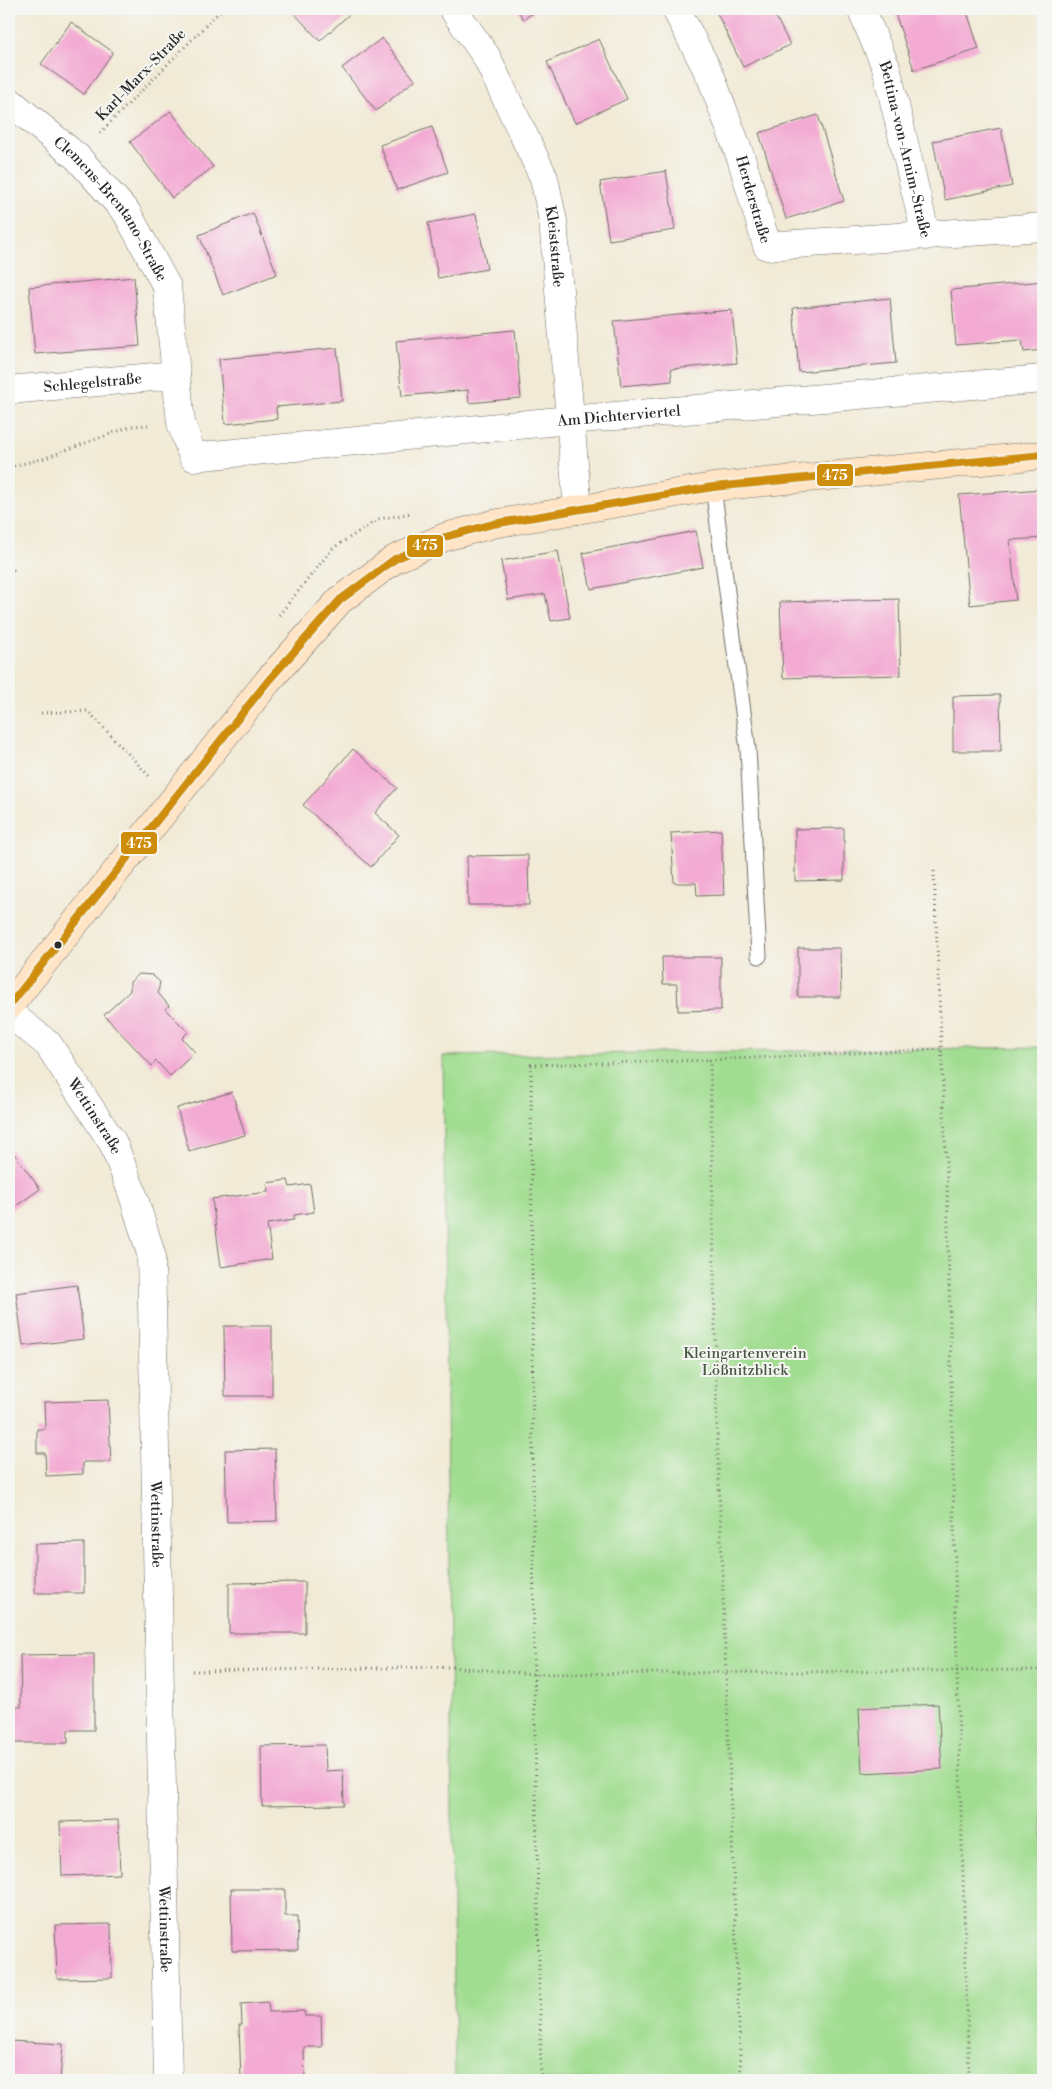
<svg xmlns="http://www.w3.org/2000/svg" width="1052" height="2089" viewBox="0 0 1052 2089" font-family="'Libre Bodoni',serif">
<rect width="100%" height="100%" fill="#f6f6f2"/>
<filter id="ink" filterUnits="userSpaceOnUse"><feTurbulence type="fractalNoise" baseFrequency=".02" numOctaves="2"/><feDisplacementMap in="SourceGraphic" scale="10" xChannelSelector="R" yChannelSelector="G"/><feConvolveMatrix kernelMatrix="1 2 1 2 8 2 1 2 1" color-interpolation-filters="sRGB"/></filter>
<filter id="wash" filterUnits="userSpaceOnUse"><feTurbulence type="fractalNoise" baseFrequency=".0096" numOctaves="4" result="noise"/><feDisplacementMap in="SourceGraphic" scale="20" xChannelSelector="R" yChannelSelector="G"/><feGaussianBlur stdDeviation="1.12" result="paint"/><feColorMatrix in="noise" values="0 0 0 0 0 0 0 0 0 0 0 0 0 0 0 0 0 1.4 0 .05"/><feComposite in="paint" operator="in"/></filter>
<g filter="url(#wash)">
<rect width="100%" height="100%" fill="#f1ead6"/>
<path fill="#a1dd91" stroke="#66845e" d="M1043,1047V2080H455L443,1056Z"/>
<g id="blocks">
<path fill="#f3aad3" d="M290,9H355L320,41Z
M517,9H540L523,19Z
M715,9H772L790,45L743,67Z
M908,9H966L979,49L914,70L895,13Z
M71,22L113,52L84,94L41,64Z
M382,38L415,80L376,111L342,68Z
M599,39L627,99L575,123L547,62Z
M171,111L213,167L172,198L130,142Z
M818,115L844,201L786,219L759,133Z
M432,127L448,172L397,190L380,145Z
M1001,128L1012,186L945,200L933,141Z
M666,171L675,230L609,240L600,182Z
M253,213L277,274L223,295L199,235Z
M476,214L487,269L438,278L428,223Z
M134,277L140,346L35,354L29,287Z
M1043,281V350L1024,352L1022,340L956,345L951,290Z
M890,298L896,363L799,372L793,308Z
M732,310L737,363L671,369L672,381L621,386L614,321Z
M515,330L521,398L469,403L468,390L402,396L396,341Z
M337,348L342,401L276,407L277,419L225,424L219,359Z
M1043,489V538L1010,540L1016,600L970,605L959,495Z
M696,531L703,567L591,589L583,553Z
M558,551L570,618L551,621L545,594L508,600L501,561Z
M899,599L901,675L783,678L780,602Z
M1000,695L1001,751H953V696Z
M353,749L397,788L375,813L399,835L371,867L303,805Z
M844,828V880L795,881V829Z
M721,830L724,895L697,896L696,883H674L671,833Z
M528,855L529,905H468L467,856Z
M798,948H840L841,997H798Z
M662,957H721V1010L678,1011L677,984H663Z
M139,974L152,975L160,982L158,993L169,1006L165,1009L188,1032L182,1038L195,1052L170,1076L156,1061L152,1066L104,1015L130,991V982Z
M232,1092L245,1135L189,1151L177,1108Z
M9,1147L40,1189L9,1211Z
M288,1180L290,1187L310,1184L314,1212L294,1215V1220L267,1224L272,1259L221,1267L212,1199L268,1192L267,1183Z
M77,1285L84,1339L23,1346L16,1293Z
M224,1326H272V1396H225Z
M108,1400L111,1462H83V1474L46,1476L45,1453H37V1429H45L44,1402Z
M275,1449L277,1521L227,1522L225,1450Z
M84,1543V1593H35V1544Z
M305,1582V1633H229V1583Z
M94,1654V1730H68V1743H9V1707H21L20,1655Z
M938,1704L942,1769L862,1773L859,1708Z
M325,1745L326,1771L343,1770L344,1805L262,1806L261,1746Z
M118,1820L120,1874L62,1876L60,1822Z
M231,1889H285V1916H297L298,1950L232,1951Z
M111,1924L112,1978L57,1979L55,1925Z
M268,2002L269,2012L304,2011L305,2016H321L322,2047H304L305,2080H241L239,2025H242L241,2004Z
M9,2041L63,2044L60,2080H9Z"/>
</g>
</g>
<g filter="url(#ink)">
<use href="#blocks" fill-opacity="0" stroke="#706e67" stroke-width="1"/>
<g fill="none" stroke-linecap="round" stroke-linejoin="round">
<g stroke="#706e67" stroke-width="17">
<path id="lane" d="M713,487L748,749L759,956"/>
</g>
<g stroke="#706e67" stroke-width="29">
<g id="street">
<path id="s1" d="M453,9L486,56L544,178L553,221L578,510"/>
<path id="s2" d="M676,9L711,77L742,161L767,246L1043,227"/>
<path id="s3" d="M861,9L886,67L926,236"/>
<path id="s4" d="M9,101L77,157L127,213L167,287L181,423L193,457L569,420L1043,379"/>
<path id="s5" d="M9,390L176,375"/>
<path id="s6" d="M9,1013L48,1044L113,1143L132,1192L151,1254L168,2080"/>
</g>
</g>
<g stroke="#706e67" stroke-width="29">
<path id="secondary" d="M9,1006L268,681L340,600L395,559L445,537L493,524L713,487L1043,455"/>
</g>
<path stroke="#706e67" stroke-width="3" stroke-dasharray="1 4" stroke-linecap="butt" d="M100,133L222,9
M9,467L42,459L132,426L148,425
M9,490V498
M9,567L15,571
M279,615L333,548L379,519L412,513
M41,713L88,711L150,777
M934,871L947,1183L957,1670L969,2080
M192,1671L450,1667L534,1674L1043,1670
M541,2080L534,1674L531,1065L710,1060
M741,2080L717,1432L710,1060L940,1049"/>
<use href="#lane" stroke="#fff" stroke-width="15"/>
<use href="#street" stroke="#fff" stroke-width="28"/>
<use href="#secondary" stroke="#ffe4c6" stroke-width="28"/>
<g stroke="#f6f6f2" stroke-width="11">
<path id="bus-1" d="M9,1006L268,681L340,600L395,559L445,537L493,524L713,487L1043,455"/>
</g>
<use href="#bus-1" stroke="#ce8d09" stroke-width="8"/>
</g>
</g>
<circle fill="#2b2b2b" stroke="#f6f6f2" stroke-width="2" cx="58" cy="945" r="4.5"/>
<g text-anchor="middle" dominant-baseline="central" stroke-width="4" stroke-linejoin="round" paint-order="stroke">
<g font-size="15" fill="#2b2b2b" stroke="#f6f6f2">
<text transform="translate(141 75) rotate(-46)">Karl-Marx-Straße</text>
<text stroke="none"><textPath href="#s3" startOffset="148">Bettina-von-Arnim-Straße</textPath></text>
<text stroke="none"><textPath href="#s2" startOffset="206">Herderstraße</textPath></text>
<text stroke="none"><textPath href="#s4" startOffset="150">Clemens-Brentano-Straße</textPath></text>
<text stroke="none"><textPath href="#s1" startOffset="262">Kleiststraße</textPath></text>
<text stroke="none"><textPath href="#s5" startOffset="84">Schlegelstraße</textPath></text>
<text stroke="none"><textPath href="#s4" startOffset="848">Am Dichterviertel</textPath></text>
<text stroke="none"><textPath href="#s6" startOffset="136">Wettinstraße</textPath></text>
<text stroke="none"><textPath href="#s6" startOffset="556">Wettinstraße</textPath></text>
<text stroke="none"><textPath href="#s6" startOffset="961">Wettinstraße</textPath></text>
</g>
<g font-size="15" fill="#485844" stroke="#f6f6f2">
<text x="745" y="1353">Kleingartenverein<tspan x="745" dy="17">Lößnitzblick</tspan></text>
</g>
</g>
<g stroke="#f6f6f2" stroke-width="2">
<rect x="816" y="463" width="38" height="24" rx="5" fill="#ce8d09"/>
<rect x="406" y="534" width="38" height="24" rx="5" fill="#ce8d09"/>
<rect x="120" y="831" width="38" height="24" rx="5" fill="#ce8d09"/>
</g>
<g font-size="14" text-anchor="middle" font-weight="bold" fill="#fff">
<text x="835" y="480">475</text>
<text x="425" y="550">475</text>
<text x="139" y="848">475</text>
</g>
<rect width="1052" height="2089" fill="none" stroke="#f6f6f2" stroke-width="30"/>
</svg>
